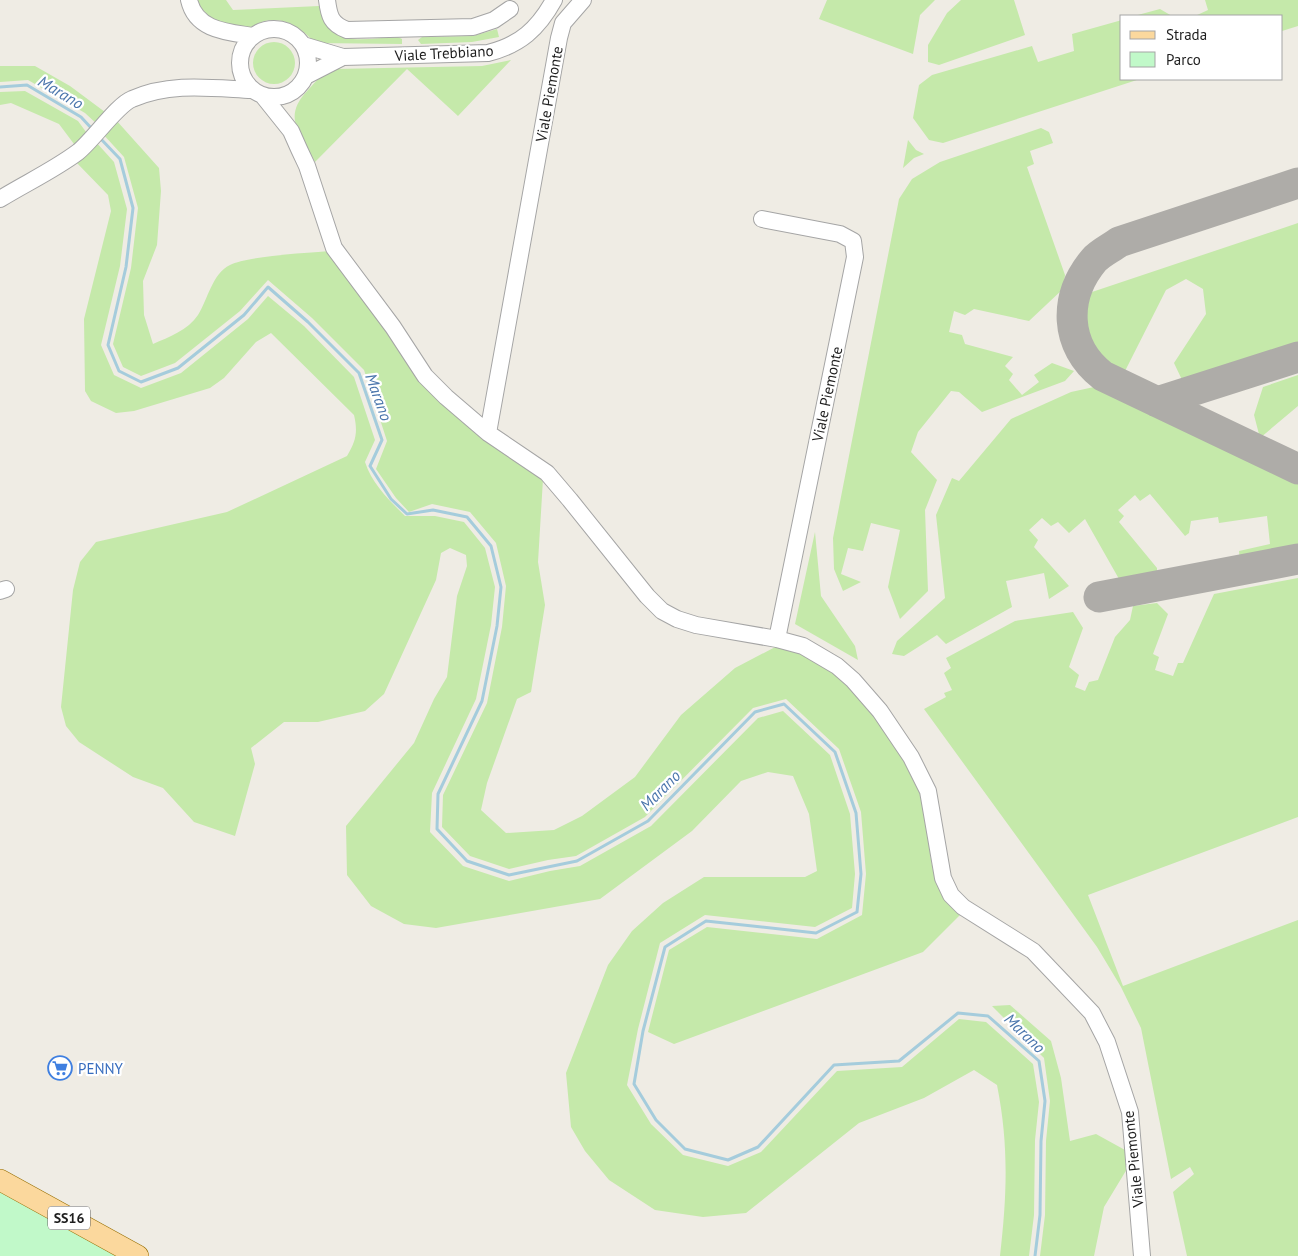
<svg xmlns="http://www.w3.org/2000/svg" width="1298" height="1256" viewBox="0 0 1298 1256" font-family="'PT Sans',sans-serif">
<rect width="100%" height="100%" fill="#efece4"/>
<path fill="#c5e9aa" d="M196,0H226L233,10L319,6C329,50 362,38 398,37L402,39V44L316,43C303,31 290,19 272,20C262,20 255,26 246,29C228,36 204,15 196,0Z
M827,0H935L920,15L913,54L819,19Z
M961,0H1014L1025,35L939,65L928,62V45L947,13Z
M1205,0H1298V26L1282,31V16H1195L1208,10Z
M1160,9L1172,16H1134Z
M1122,20V79H1140L943,143L929,140L913,118L919,85L932,75L1032,46L1038,62L1074,51L1072,34Z
M497,29L499,37L472,42L421,44L418,40L422,37L473,36Z
M253 63a21 21 0 1 1 42 0a21 21 0 1 1-42 0Z
M511,60L458,116L407,69L315,162C301,133 281,118 308,90C317,80 323,73 335,69L482,66Z
M0,66H35L70,86L109,115L99,126L85,113L28,80L0,82Z
M25,91L78,121L89,136L77,148L59,124L11,103L0,105V92Z
M116,120L159,168L161,191L157,245L143,281L144,315L153,344C169,337 188,330 198,315C208,299 212,274 230,265C247,256 307,253 329,251L422,379L543,479L538,562L545,605L531,692L517,699L487,783L481,810L506,833L554,830L582,816L635,777L681,715L735,668L779,645C793,649 806,653 818,661C854,686 907,750 921,791C934,834 921,883 960,915L923,952L674,1044L648,1032L669,950L707,927L817,939L862,915L866,874L861,812L839,749L786,699L753,708L645,817L576,856L548,860L509,869L470,856L442,827L443,795L487,703L502,627L506,586L496,543L470,512L432,504L409,512L396,498L376,469L387,441L364,370L312,318L268,280L240,311L175,363L141,376L123,367L113,344L131,268L138,208L124,157L102,133Z
M1041,128L1049,132L1053,143L1030,151L1034,164L1027,167L1065,275L1063,289L1029,321L974,309L965,315L954,311L949,332L962,335L965,344L1013,357L1005,366L1013,374L1009,380L1022,395L1039,382L1034,375L1052,363L1074,371L1065,381L982,412L959,392L951,391L918,432L911,452L937,480L925,510L928,591L900,619L888,587L900,530L871,523L863,551L848,548L841,574L861,582L843,591L834,569L833,538L899,199L912,179L940,162Z
M908,140L916,150L924,154L914,158L903,168Z
M95,141L114,162L127,209L120,266L101,345L114,375L141,388L181,373L248,319L268,296L304,326L354,377L375,440L365,462C372,484 390,501 405,516H435L464,522L485,548L495,587L491,625L476,699L432,793L430,832L463,866L509,881L550,871L580,866L651,826L758,718L783,711L830,755L850,814L855,874L852,908L815,927L705,915L660,943L638,1029L627,1085L651,1124L683,1155L728,1166L761,1152L837,1071L902,1067L959,1019L986,1022L1033,1064L1039,1102L1035,1140L1034,1215L1029,1256H1000C1007,1195 1009,1145 997,1085L974,1070L924,1098L859,1123L746,1213L703,1217L655,1210L609,1180L585,1151L571,1127L566,1073L608,965L632,931L663,903L704,877H805L817,871L809,814L793,776L768,772L741,781L692,831L600,899L436,928L404,924L371,906L347,875L346,826L414,743L434,699L447,677L457,596L467,566L466,555L450,548L441,553L436,580L384,694L365,711L318,722H284L251,748L255,764L235,836L194,822L163,788L133,777L79,742L66,726L61,707L73,590L80,562L96,542L227,512L347,456C356,441 358,432 354,415L271,333L256,342L224,378L210,388L134,411L116,413L91,401L85,391L84,319L111,211L108,195L75,161Z
M1298,223V344L1183,382L1174,363L1206,314L1203,289L1186,279L1166,290L1123,375L1100,364L1086,339V294Z
M1298,375V406L1260,438L1254,415L1263,387Z
M1094,387L1298,484V551L1240,563L1239,551L1270,544L1267,516L1219,523L1218,517L1191,521L1189,533L1185,536L1150,494L1140,501L1135,495L1118,510L1124,516L1119,522L1157,568V578L1123,586L1085,519L1069,533L1058,522L1051,526L1042,518L1029,530L1038,540L1034,547L1069,586L1049,599L1044,573L1006,581L1012,607L946,644L937,635L904,656L892,654L897,641L945,598L936,515L952,478L959,481L1011,419L1071,392Z
M815,532L821,596L855,646L858,660L795,624Z
M1298,578V817L1088,895L1123,986L1298,920V1256H1187L1173,1192L1194,1174L1190,1167L1171,1179L1141,1028L1121,987L1097,947L924,709L946,697L944,693L952,690L944,673L951,668L946,658L1015,621L1073,612L1083,628L1069,667L1079,675L1075,687L1085,691L1089,682L1098,680L1115,637L1130,620L1133,606L1157,603L1168,614L1153,654L1159,657L1155,670L1173,676L1178,663H1183L1214,594Z
M1010,1005L1051,1041L1061,1078L1070,1141L1096,1134L1125,1150L1127,1169L1104,1207L1094,1256H1040L1045,1215L1046,1141L1050,1101L1044,1058L992,1006Z"/>
<path fill="#c1f9c9" d="M0,1192L117,1256H0Z"/>
<g fill="none" stroke-linecap="round" stroke-linejoin="round">
<path stroke="#a5ccdc" stroke-width="3" d="M0,87L27,85L81,117L93,130
M100,138L120,159L133,208L126,267L108,345L119,371L141,382L178,368L244,315L268,287L308,322L359,373L382,440L370,466L391,499L407,514L433,510L467,517L491,546L501,587L497,626L482,701L438,794L437,829L467,861L509,875L577,861L648,821L755,712L784,704L835,752L856,813L861,874L857,912L816,933L706,921L665,947L643,1031L634,1084L656,1120L685,1149L728,1160L758,1147L834,1065L899,1061L958,1013L988,1016L1039,1061L1045,1101L1041,1141L1040,1215L1035,1256"/>
<path stroke="#aeaca8" stroke-width="31" d="M1298,183L1119,242C1111,248 1100,253 1094,260C1063,297 1064,346 1103,376L1298,469
M1157,402L1298,357
M1099,597L1298,559"/>
<g stroke="#a5a5a5" stroke-width="18">
<path id="minor" d="M189,0C196,31 228,32 253,36
M327,0C329,16 331,24 347,30L473,27L494,20L510,9
M240 63a34 34 0 1 1 68 0a34 34 0 1 1-68 0Z
M303,45L343,57L488,53C520,45 538,29 554,0
M306,76L343,57
M263,96L291,131L299,149L307,166L334,248L393,327L425,376L446,397L488,433L547,473L570,500L647,596L662,611L677,619L696,625L777,639L803,646L837,666L853,680L880,711L911,757L928,791L943,878L951,895L963,907L1033,951L1092,1013L1107,1042L1130,1112L1142,1256
M0,199C26,183 54,170 78,152C94,139 117,105 132,99C170,82 211,88 252,90
M762,219L840,234L853,241L855,257L777,639
M488,433L559,38L563,23L583,0
M0,591L6,589"/>
</g>
<g stroke="#966e02" stroke-width="22">
<path id="major" d="M0,1180L138,1256"/>
</g>
<use href="#minor" stroke="#fff" stroke-width="16"/>
<use href="#major" stroke="#fbd89d" stroke-width="21"/>
</g>
<defs>
<g id="supermarket-ring" transform="scale(1.25)"><circle r="9.5" fill="#fff" stroke="#3f7fe0" stroke-width="1.5"/><path d="M-6-5.5h2.5l.6 2H6L4.5 2H-2.5L-4.4-4H-6ZM-1.5 3.2a1.3 1.3 0 1 0 .1 0ZM3 3.2a1.3 1.3 0 1 0 .1 0Z" fill="#3f7fe0"/></g>
</defs>
<g fill-rule="evenodd">
<use href="#supermarket-ring" x="60" y="1068"/>
</g>
<g text-anchor="middle" dominant-baseline="central" stroke-width="4.5" stroke-linejoin="round" paint-order="stroke">
<rect fill="#fff" stroke="#626262" stroke-width="1" x="48" y="1206.5" width="42" height="23" rx="4"/>
<g font-size="14" font-weight="bold" fill="#1e1e1e">
<text x="69" y="1218">SS16</text>
</g>
<g font-size="15" fill="#1e1e1e" stroke="#fff">
<text transform="translate(444 53) rotate(-3)">Viale Trebbiano</text>
<text transform="translate(549 94) rotate(-80)">Viale Piemonte</text>
<text transform="translate(827 394) rotate(-78)">Viale Piemonte</text>
<text transform="translate(1133 1159) rotate(-96)">Viale Piemonte</text>
</g>
<g font-size="15" fill="#366cbe" stroke="#fff" text-anchor="start">
<text x="78" y="1068">PENNY</text>
</g>
<g font-size="16" font-style="italic" fill="#4b76ac" stroke="#fff">
<text transform="translate(61 92) rotate(31)">Marano</text>
<text transform="translate(379 397) rotate(70)">Marano</text>
<text transform="translate(660 790) rotate(-45)">Marano</text>
<text transform="translate(1025 1033) rotate(44)">Marano</text>
</g>
</g>
<rect x="1120" y="15" width="162" height="65" fill="#ffffff" stroke="#a5a5a5"/>
<rect x="1130" y="31" width="25" height="8" fill="#fbd89d" stroke="#a5a5a5"/>
<text x="1166" y="40" font-size="15" fill="#1e1e1e">Strada</text>
<rect x="1130" y="52" width="25" height="15" fill="#c1f9c9" stroke="#a5a5a5"/>
<text x="1166" y="65" font-size="15" fill="#1e1e1e">Parco</text>
</svg>
